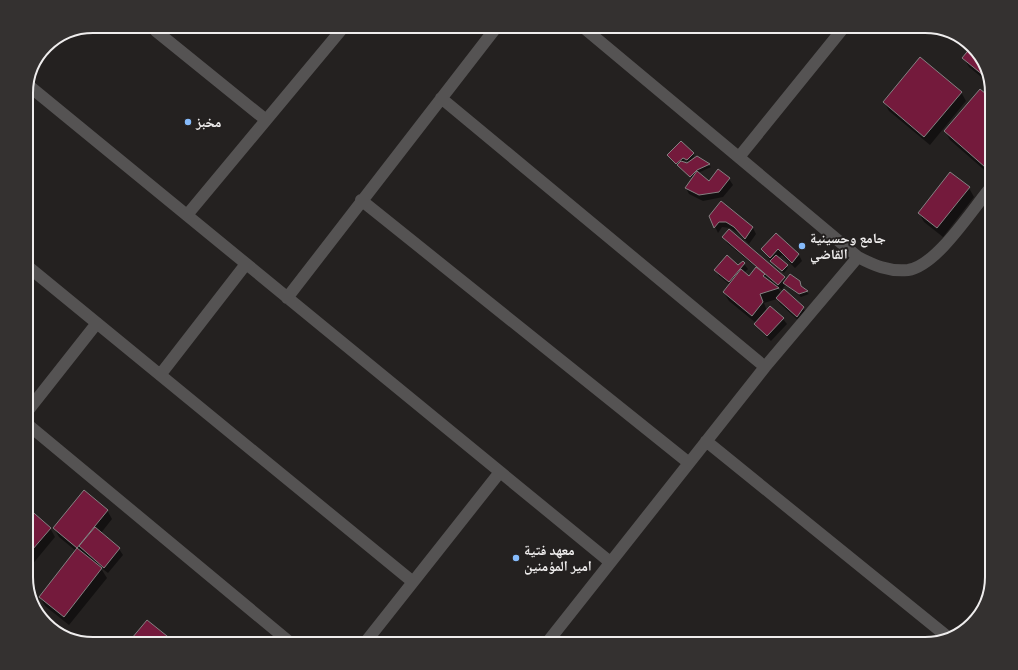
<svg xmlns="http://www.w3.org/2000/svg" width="1018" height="670" viewBox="0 0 1018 670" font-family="'Fira Sans Condensed','Noto Naskh Arabic',sans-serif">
<rect width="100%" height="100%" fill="#242120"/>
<path fill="#0007" fill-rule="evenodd" d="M972,48L983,60L991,85L969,67L964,58Z
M961,92L966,101L930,145L889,111L884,102Z
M992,100V173L990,175L950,140L945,131Z
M693,153L694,156L689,162L685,160L682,162L687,164L697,157L711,167L698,173L709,182L718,171L729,179L733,185L723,197L703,201L689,194L686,188L693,179L668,155Z
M969,188L974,197L943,237L924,222L919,213Z
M721,202L753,228L756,234L749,244L738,233L730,228L722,227L718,233L710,216Z
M777,234L799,255L802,261L795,268L782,255L778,258L788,268L784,273L773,264L762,249Z
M724,237L784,277L786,280L799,282L801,288L809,294L801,297L786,285L782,289L803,308L807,314L800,322L780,304L777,299L764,303L767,311L783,319L787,324L771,341L759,330L756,323L729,301L724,293L730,285L719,276L716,270L744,264L748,269L744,273L749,277L757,268L727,243ZM764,275L774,283L773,284L767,280ZM776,285L783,291L781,293Z
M26,509L50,528L55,537L26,572Z
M107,510L112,519L101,533L119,549L123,555L108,573L100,567L107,578L69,625L45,606L40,597L76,551L59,537L54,528Z"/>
<path fill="#741a3c" stroke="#858182" d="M971,47L983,60L989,80L962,58Z
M920,57L962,92L924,137L883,102Z
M980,89L992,99V158L985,167L944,131Z
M681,141L694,153L687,160L683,158L676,164L667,155Z
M697,156L710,164L697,170L690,177L677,165L681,161L687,163Z
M718,169L730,178L719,192L699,195L685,188L697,171L709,181Z
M950,172L970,187L937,228L918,213Z
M721,201L753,227L745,239L734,227L726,222H719L714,228L709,216Z
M729,229L785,277L778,285L722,237Z
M776,233L799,254L792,263L778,249L770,258L761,249Z
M727,255L738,265L743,261L745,263L729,282L714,270Z
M776,255L788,265L782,271L770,261Z
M756,267L765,274L763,276L779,288L760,294L763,302L752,316L723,292L741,269L749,276Z
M790,274L800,281L801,286L808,291L799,294L783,283Z
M784,289L804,307L797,317L776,298Z
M770,306L784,318L767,336L754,324Z
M84,490L108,510L77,548L53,528Z
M27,507L51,528L26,557V508Z
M95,527L120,548L104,568L79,546Z
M77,548L102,568L64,617L39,597Z
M147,620L172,640L169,644H127Z"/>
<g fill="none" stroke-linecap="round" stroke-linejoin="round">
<path stroke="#555353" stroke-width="12" d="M584,28L858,257C873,265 889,272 908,270C937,266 973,208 992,186
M156,31L266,120
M28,85L610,562
M441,98L765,367
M739,157L845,26
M361,200L689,463
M187,215L342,29
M26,265L413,582
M287,298L495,29
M160,375L246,264
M26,413L97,323
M26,423L292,644
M706,441L949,638
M54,631L57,633
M364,644L500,472
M546,644L765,367L858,257"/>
</g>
<g fill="#86bbfb" stroke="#242120" stroke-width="1.5">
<circle cx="188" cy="122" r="4"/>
<circle cx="802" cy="246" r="4"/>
<circle cx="516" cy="558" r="4"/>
</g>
<g text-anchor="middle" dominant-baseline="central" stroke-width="4" stroke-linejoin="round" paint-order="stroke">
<g font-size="14" font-weight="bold" fill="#efeded" stroke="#242120" text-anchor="start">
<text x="196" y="122">مخبز</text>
<text x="810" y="238">جامع وحسينية<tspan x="810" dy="16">القاضي</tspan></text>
<text x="524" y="550">معهد فتية<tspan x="524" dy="16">امير المؤمنين</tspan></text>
</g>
</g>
<path d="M0 0H1018V670H0ZM93 33H925A60 60 0 0 1 985 93V577A60 60 0 0 1 925 637H93A60 60 0 0 1 33 577V93A60 60 0 0 1 93 33Z" fill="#343130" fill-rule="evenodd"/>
<path fill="none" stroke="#efeded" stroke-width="2" d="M93 33H925A60 60 0 0 1 985 93V577A60 60 0 0 1 925 637H93A60 60 0 0 1 33 577V93A60 60 0 0 1 93 33Z"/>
</svg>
